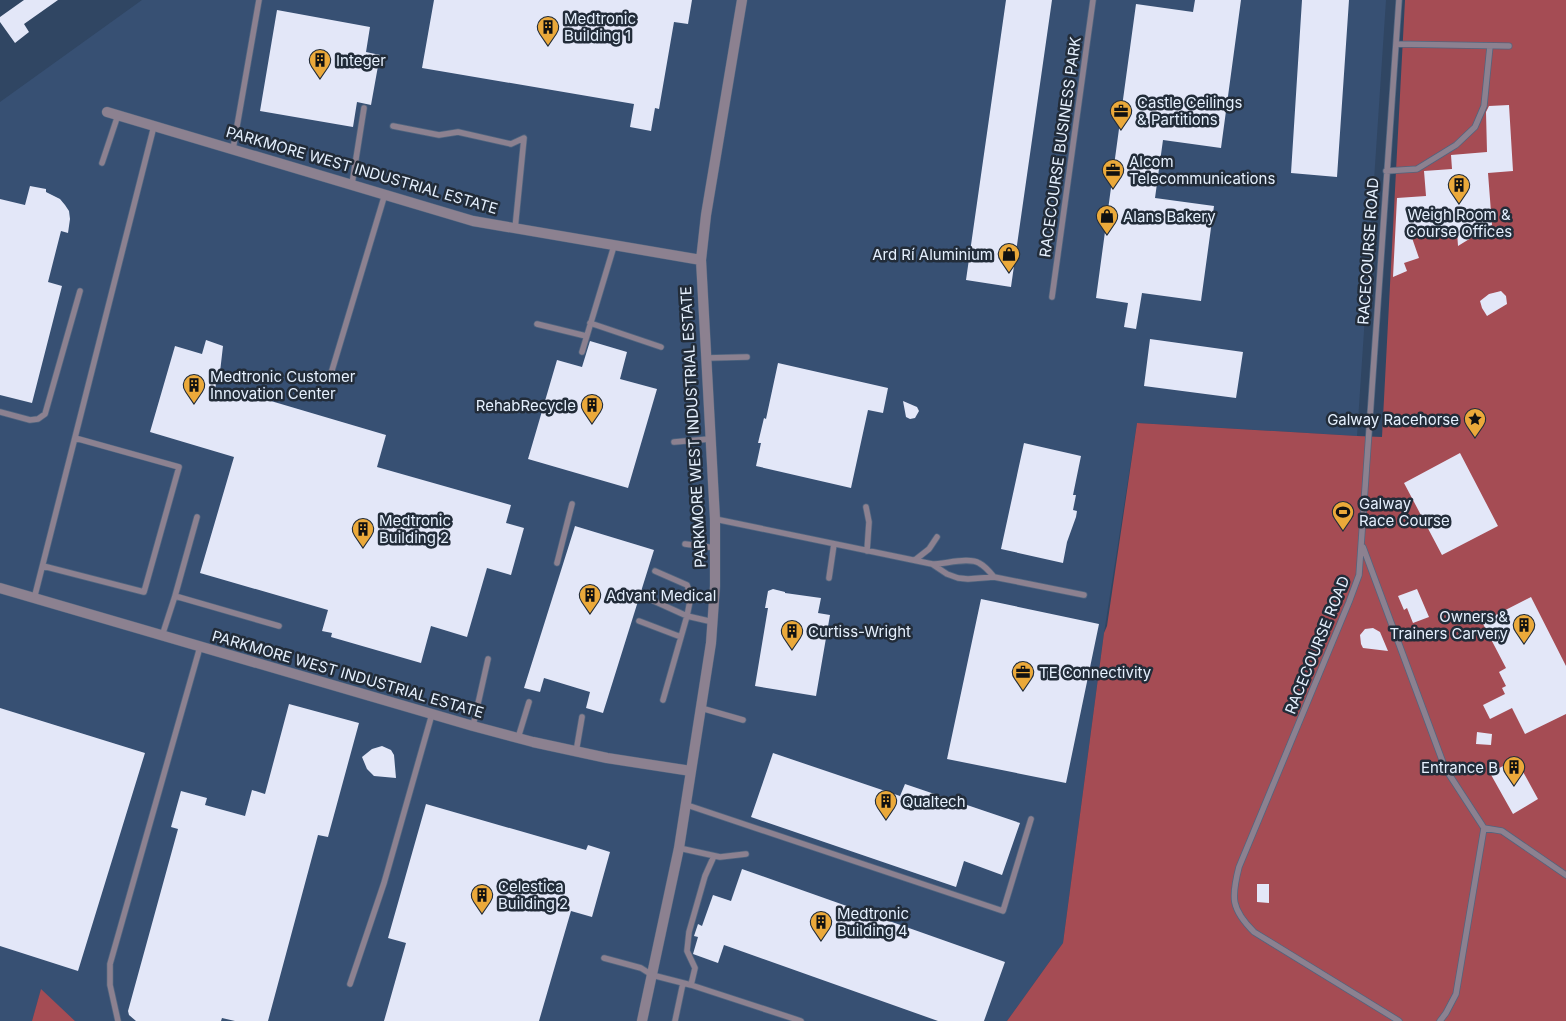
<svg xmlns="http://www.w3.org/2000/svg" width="1566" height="1021" viewBox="0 0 1566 1021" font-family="Inter,sans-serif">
<rect width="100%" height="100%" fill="#304663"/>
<path fill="#375073" d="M142,0H1386L1357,436L1137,423L1104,633L1063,943L1007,1021H75L41,990L32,1021H0V102Z"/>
<path fill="#a54c54" d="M1405,0H1566V1021H1007L1063,943L1104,633L1107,626L1137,423L1357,436L1382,437Z
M41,989L75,1021H32Z"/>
<path fill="#e3e7f8" d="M24,0H58L24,24L29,32L15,43L0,22V17Z
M434,0H692L688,24L674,22L659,109L655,108L651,131L630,127L634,104L422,68Z
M1006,0H1052L1011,287L966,280Z
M1195,0H1241L1221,148L1163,140L1155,198L1214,206L1201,301L1142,293L1136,329L1124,327L1128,303L1096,298L1136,4L1193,12Z
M1302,0H1349L1337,177L1291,173Z
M277,10L370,27L366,52L380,55L371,105L357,102L353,127L260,111Z
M1509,105L1513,171L1488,173L1492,225L1458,246L1457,232L1411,235L1419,258L1404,263L1407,271L1393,277L1397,198L1426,196L1424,171L1452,169L1451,155L1487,152L1486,112L1489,106Z
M30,186L46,189V192L60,199L65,205L69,211L70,219L68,233L61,231L48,282L62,286L32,403L0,395V199L25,205Z
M1501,291L1506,296L1507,304L1487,316L1482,308L1480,301L1489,294Z
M1150,339L1243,352L1236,398L1144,386Z
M206,340L223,346L220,372L215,388L254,399V396L386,435L377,467L511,505L506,523L524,528L511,575L487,568L467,637L431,626L421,663L331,637L332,633L322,631L328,610L200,573L234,457L150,432L175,346L202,354Z
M590,341L627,352L620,379L657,389L628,488L528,459L557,360L582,367Z
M778,363L888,388L883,413L868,410L851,488L756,466L761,443H758L764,418L766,419Z
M903,401L917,407L919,411L915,418L910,419L906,417Z
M1024,443L1081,456L1073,495H1076L1073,510L1077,511L1076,517L1067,542L1063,563L1001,549Z
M1460,453L1498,526L1442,555L1404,483Z
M575,526L654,550L603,713L586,708L590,692L544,678L540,692L524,688Z
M773,589L785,592V593L821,598L818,613L830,615L816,696L755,686L768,608H765L768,591Z
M1417,589L1429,617L1413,623L1407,608L1404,610L1398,596Z
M1531,597L1566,666V714L1525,734L1512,708L1490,719L1483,705L1505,694L1502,688L1506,686L1499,672L1506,668L1482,622Z
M981,599L1099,624L1066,783L947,759Z
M1373,628L1380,632L1388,651L1363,648L1361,644L1360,635L1365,629Z
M289,704L359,723L328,837L318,835L268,1021H235L222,1018L221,1021H136L129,1015L128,1011L178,829L171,827L181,791L207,798L205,805L245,816L252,790L265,794Z
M0,708L145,753L78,971L0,946Z
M1477,732L1492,734L1491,745L1476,744Z
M382,746L391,750L394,755L396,778L374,776L367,769L362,757L372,749Z
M773,753L900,796L905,784L1020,823L1002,875L964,861L956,887L751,817Z
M1516,759L1538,799L1513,814L1490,773Z
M426,804L586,850L588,845L610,852L592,917L571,911L539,1021H384L406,943L388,938Z
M742,869L1005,962L984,1021H938L724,945L718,963L693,954L698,937L694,936L698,924L702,926L713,895L731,901Z
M1257,884H1269V903L1257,902Z"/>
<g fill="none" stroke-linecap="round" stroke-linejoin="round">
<g stroke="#51657f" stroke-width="7">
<path id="service" d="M1399,0L1359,575L1349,602L1239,867C1231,898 1231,909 1254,932L1399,1021
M1396,44L1509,46
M393,126L439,135L458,132L511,144L524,138L515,229
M233,149L259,0
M102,163L118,115
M1386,171L1417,169L1456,145L1475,127L1484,106L1490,46
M352,184L364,108
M1052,297L1093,0
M590,323L661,347
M537,324L586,336
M582,352L614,246
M706,358L747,357
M330,377L385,194
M0,412L30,420L38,419L45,414L80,291
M674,442L710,439
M866,507L869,522L867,551
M715,519L932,564C945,564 969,557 979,563C985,566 990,572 994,577
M685,544L716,548
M1363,547L1445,768L1484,828L1502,831L1566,875
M915,560L929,549L937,537
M557,563L572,504
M932,564L947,574L958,578L968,579L994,577L1084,595
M43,566L144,592L179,467L75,438
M829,578L834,544
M175,596L197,517
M645,597L687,616L691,596L687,585L655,571
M34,599L154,126
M639,621L681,637
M162,636L175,596L279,626
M663,700L687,616L713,622
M701,708L743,720
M473,726L488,659
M518,738L529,702
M576,752L582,717
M687,805L1003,911L1031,819
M679,848L720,857L746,854
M604,958L641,968L652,975L691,985L801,1021
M350,984L384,883L432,714
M691,985L695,968L687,951L689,932L705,876L714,856
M118,1021L110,985V964L200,647
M675,1021L683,983
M1440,1021L1446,1013L1456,994L1484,828"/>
</g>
<g stroke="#51657f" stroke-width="11">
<path id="minor" d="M107,112L473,221L701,260
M0,588L473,726L533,742L607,758L691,771
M642,1021L679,848L711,643L715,586V519L701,260L706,215L742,0"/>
</g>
<use href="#service" stroke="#8c8190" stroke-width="5.5"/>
<use href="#minor" stroke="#8c8190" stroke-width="10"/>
</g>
<defs>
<g id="building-pin" transform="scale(1.125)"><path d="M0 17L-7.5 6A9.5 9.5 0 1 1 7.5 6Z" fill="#eba93a" stroke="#222c39"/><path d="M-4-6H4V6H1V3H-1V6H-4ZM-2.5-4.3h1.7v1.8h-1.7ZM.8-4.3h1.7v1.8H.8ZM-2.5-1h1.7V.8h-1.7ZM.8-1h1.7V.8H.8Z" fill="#111"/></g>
<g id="office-pin" transform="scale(1.125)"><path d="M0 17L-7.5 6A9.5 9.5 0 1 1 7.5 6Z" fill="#eba93a" stroke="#222c39"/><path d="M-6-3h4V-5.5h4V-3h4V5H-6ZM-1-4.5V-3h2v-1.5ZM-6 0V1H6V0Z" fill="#111"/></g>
<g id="shop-pin" transform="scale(1.125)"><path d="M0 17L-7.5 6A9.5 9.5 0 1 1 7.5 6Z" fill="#eba93a" stroke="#222c39"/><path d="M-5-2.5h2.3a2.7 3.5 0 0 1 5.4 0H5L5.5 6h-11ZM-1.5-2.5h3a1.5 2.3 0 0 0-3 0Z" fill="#111"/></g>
<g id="sight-pin" transform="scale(1.125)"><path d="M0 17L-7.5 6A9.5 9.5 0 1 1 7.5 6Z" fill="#eba93a" stroke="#222c39"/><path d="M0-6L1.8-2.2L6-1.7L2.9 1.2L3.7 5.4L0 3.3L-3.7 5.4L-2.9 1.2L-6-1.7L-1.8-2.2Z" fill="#111"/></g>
<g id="stadium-pin" transform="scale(1.125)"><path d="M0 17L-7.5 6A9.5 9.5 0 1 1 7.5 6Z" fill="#eba93a" stroke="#222c39"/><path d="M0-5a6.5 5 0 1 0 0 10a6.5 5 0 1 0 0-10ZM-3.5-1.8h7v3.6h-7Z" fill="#111"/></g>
</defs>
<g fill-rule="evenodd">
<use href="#building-pin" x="548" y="27"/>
<use href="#building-pin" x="320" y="60"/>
<use href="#office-pin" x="1121" y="111"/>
<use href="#office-pin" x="1113" y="170"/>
<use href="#building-pin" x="1459" y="185"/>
<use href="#shop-pin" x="1107" y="216"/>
<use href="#shop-pin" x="1009" y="254"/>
<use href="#building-pin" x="194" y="385"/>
<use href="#building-pin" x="592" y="405"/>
<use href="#sight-pin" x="1475" y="419"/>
<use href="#stadium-pin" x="1343" y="512"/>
<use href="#building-pin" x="363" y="529"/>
<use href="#building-pin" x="590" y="595"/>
<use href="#building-pin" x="1524" y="625"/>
<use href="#building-pin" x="792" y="631"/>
<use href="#office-pin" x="1023" y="672"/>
<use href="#building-pin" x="1514" y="767"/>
<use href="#building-pin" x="886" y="801"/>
<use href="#building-pin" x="482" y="895"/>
<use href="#building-pin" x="821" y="922"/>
</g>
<g text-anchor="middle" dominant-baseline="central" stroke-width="5" stroke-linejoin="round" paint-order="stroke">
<g font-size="15" fill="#e5f0fe" stroke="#222c39" text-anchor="start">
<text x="564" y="18">Medtronic<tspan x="564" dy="17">Building 1</tspan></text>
<text x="336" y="60">Integer</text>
<text x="1137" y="102">Castle Ceilings<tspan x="1137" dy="17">&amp; Partitions</tspan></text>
<text x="1129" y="161">Alcom<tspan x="1129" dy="17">Telecommunications</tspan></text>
<text x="1459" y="214" text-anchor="middle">Weigh Room &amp;<tspan x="1459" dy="17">Course Offices</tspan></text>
<text x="1123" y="216">Alans Bakery</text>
<text x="993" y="254" text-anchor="end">Ard Rí Aluminium</text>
<text x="210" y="376">Medtronic Customer<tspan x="210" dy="17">Innovation Center</tspan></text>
<text x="576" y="405" text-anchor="end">RehabRecycle</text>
<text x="1459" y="419" text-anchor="end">Galway Racehorse</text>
<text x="1359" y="503">Galway<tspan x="1359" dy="17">Race Course</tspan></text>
<text x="379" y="520">Medtronic<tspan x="379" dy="17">Building 2</tspan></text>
<text x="606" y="595">Advant Medical</text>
<text x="1508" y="616" text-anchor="end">Owners &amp;<tspan x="1508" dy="17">Trainers Carvery</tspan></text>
<text x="808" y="631">Curtiss-Wright</text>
<text x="1039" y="672">TE Connectivity</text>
<text x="1498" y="767" text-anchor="end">Entrance B</text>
<text x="902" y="801">Qualtech</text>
<text x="498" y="886">Celestica<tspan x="498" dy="17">Building 2</tspan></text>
<text x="837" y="913">Medtronic<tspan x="837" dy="17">Building 4</tspan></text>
</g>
<g font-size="15" fill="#e5f0fe" stroke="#222c39">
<text transform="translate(1060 147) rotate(-82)">RACECOURSE BUSINESS PARK</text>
<text transform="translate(362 170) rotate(16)">PARKMORE WEST INDUSTRIAL ESTATE</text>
<text transform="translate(1368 251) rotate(-86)">RACECOURSE ROAD</text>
<text transform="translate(693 427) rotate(-93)">PARKMORE WEST INDUSTRIAL ESTATE</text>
<text transform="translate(1317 645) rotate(-68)">RACECOURSE ROAD</text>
<text transform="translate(348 674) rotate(16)">PARKMORE WEST INDUSTRIAL ESTATE</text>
</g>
</g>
</svg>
